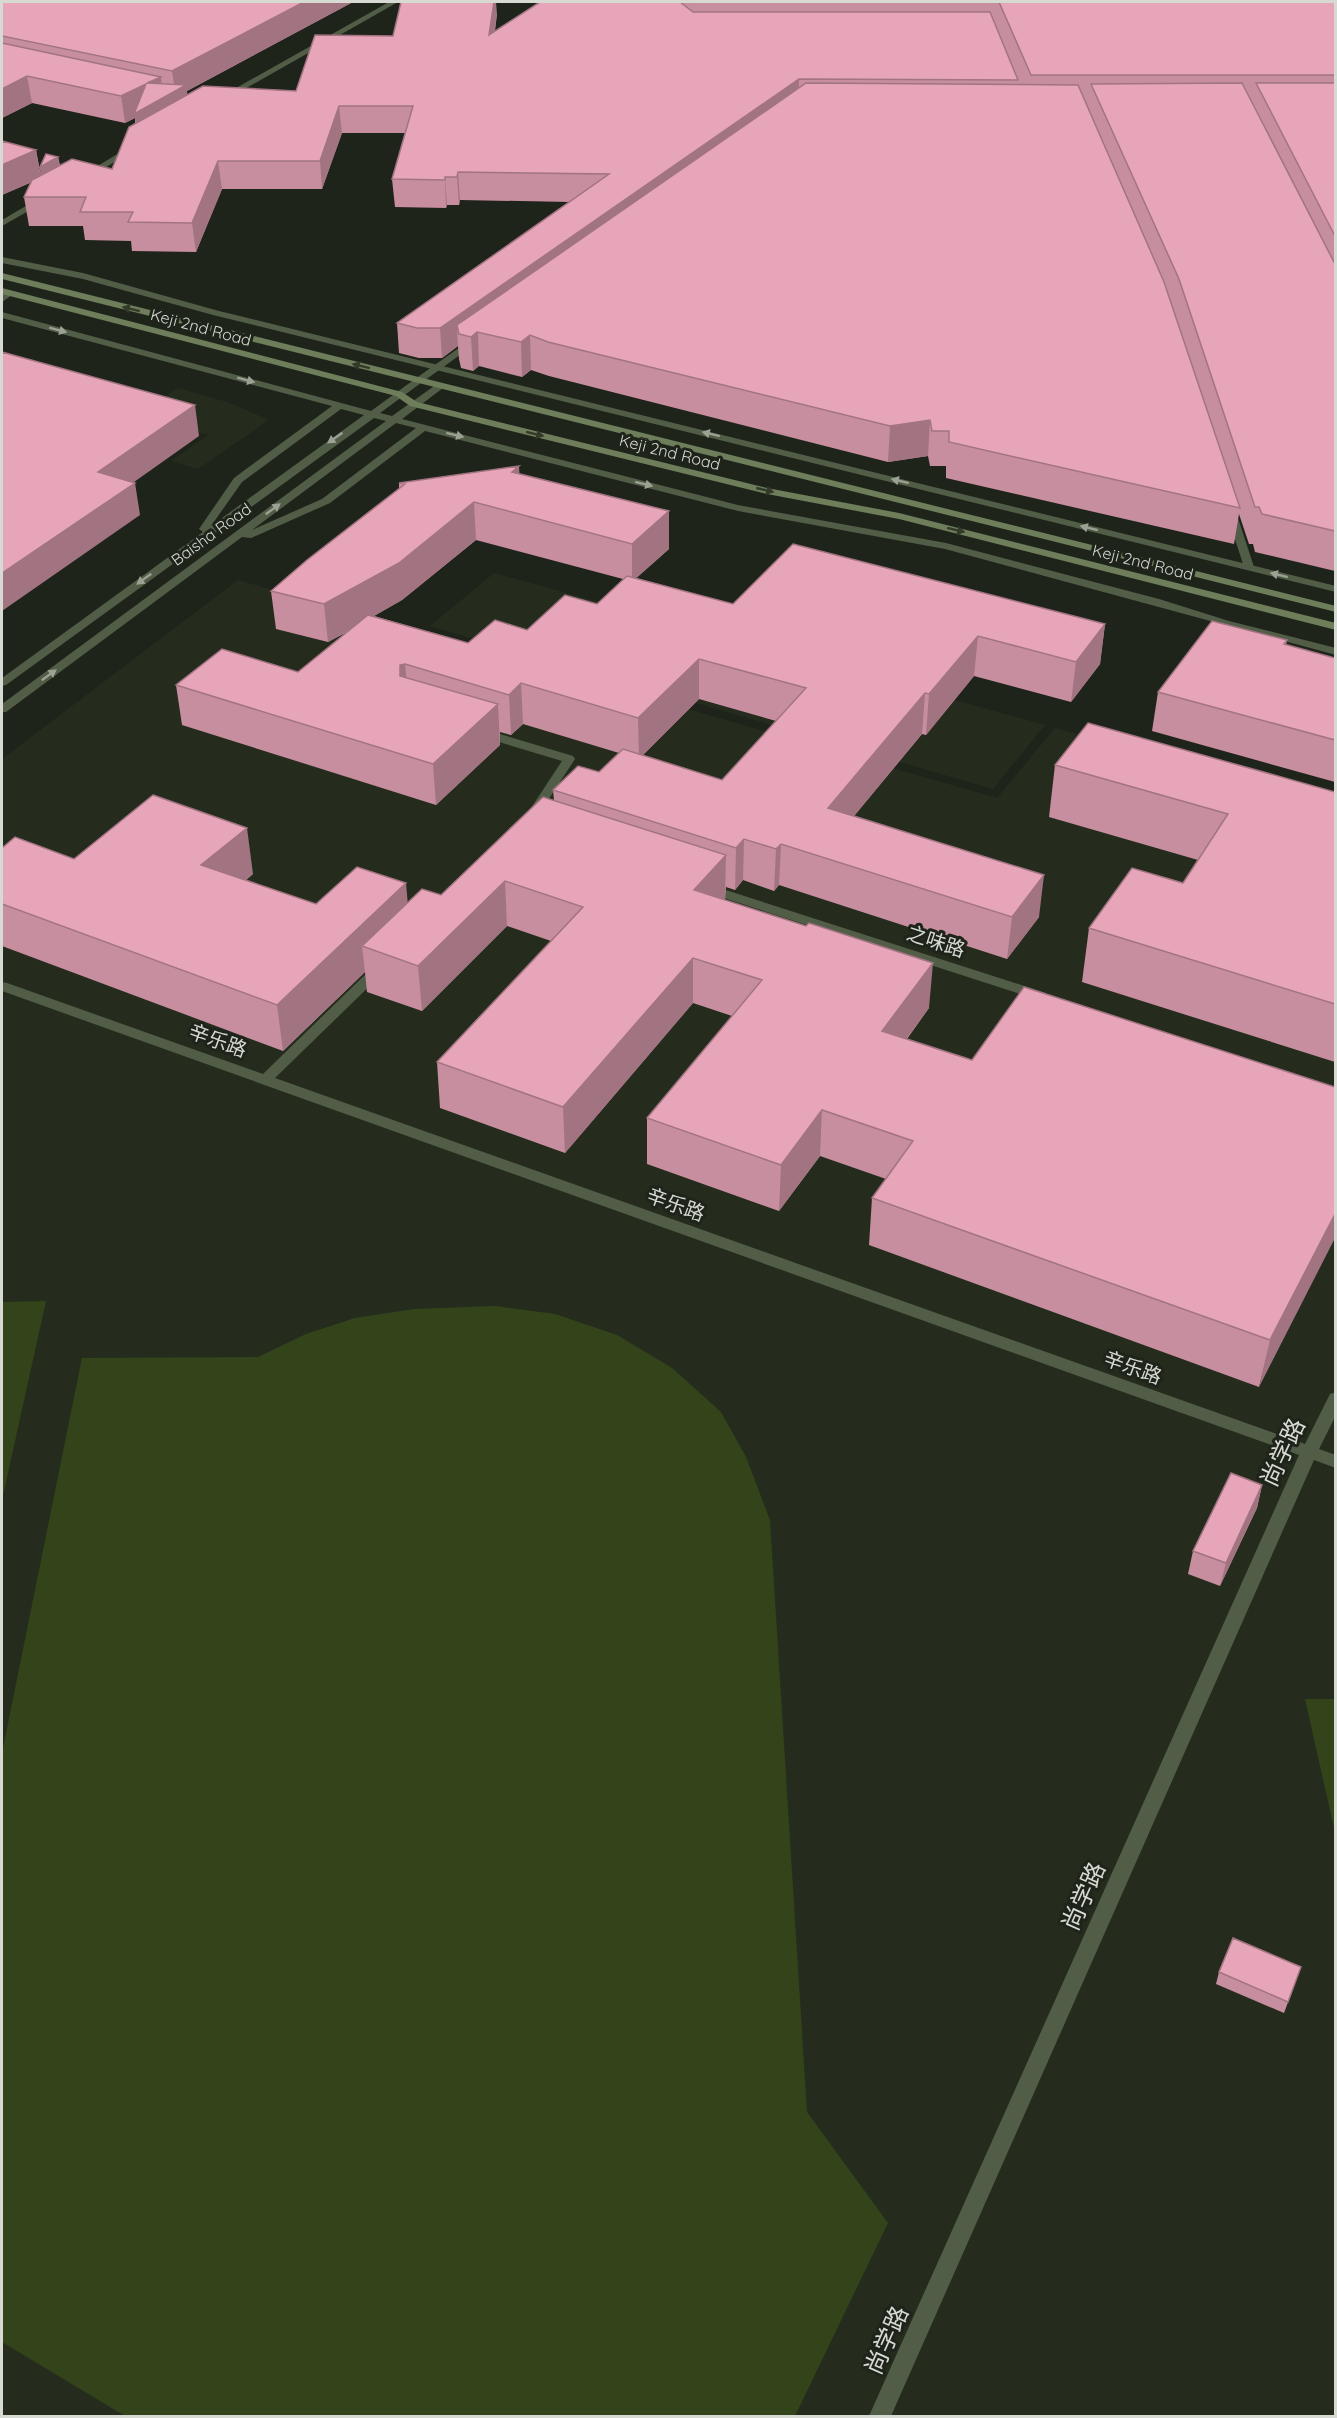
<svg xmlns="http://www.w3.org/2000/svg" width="1337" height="2418" viewBox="0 0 1337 2418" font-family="Quicksand,'Noto Sans SC',sans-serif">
<rect width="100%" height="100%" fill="#1f241b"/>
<path fill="#252c1d" d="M178,388L227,402L269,420L198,469L171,461L208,435L136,415Z
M494,573L1045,725L993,789L430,626Z
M238,580L997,798L1055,728L1335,805V2416H2V759Z"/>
<path fill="#33441b" d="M46,1301L2,1500V1302Z
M495,1306L555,1314L617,1335L672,1368L721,1412L746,1457L770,1520L807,2112L888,2223L795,2416H125L2,2342V1753L82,1358L258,1357L306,1334L355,1318L414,1309Z
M1305,1699H1335V1832Z"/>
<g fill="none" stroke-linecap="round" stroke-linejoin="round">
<path fill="#525d47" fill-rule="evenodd" d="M389,2H398L227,99L220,97Z
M129,147L136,149L88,178L81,176Z
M43,196L47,199L46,201L2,226V220Z
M7,291L15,293L2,302V295Z
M470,340L478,342L421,383H415V379Z
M1231,509L1236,512L1254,567L1253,569L1249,570L1244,567L1226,512Z
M483,729L573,756L575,759L537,817H529L527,814L562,761L479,736L477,733Z
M707,884L1046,993L1048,996L1046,999H1036L702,891L701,888L702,885Z
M379,965L386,969L384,972L275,1078L1305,1444L1330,1394L1336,1392V1415L1319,1449L1336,1455V1468L1314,1460L891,2416H869L1299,1455L2,991V982L7,983L263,1074L374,966Z"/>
<path fill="#525d47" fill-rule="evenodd" d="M2,257L83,273L219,311L1336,586V592L213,315L83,279L2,263Z
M2,312L371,411L415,379H421V383L380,413L392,416L437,384H443V388L402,419L738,505L946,543L1159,599L1229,621L1336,648V655L945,549L738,511L425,431L330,503L251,538L242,537L6,712H2V704L386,421L374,418L6,685L2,686V678L203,532L199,529L234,478L332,406L2,318ZM341,409L364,415L211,526L242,482ZM396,423L416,428L322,499L252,530Z"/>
<path fill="#6e7e5a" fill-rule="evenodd" d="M2,273L1336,606V612L2,279Z
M2,288L402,392L417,402L767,488L899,513L1336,623V630L899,519L767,494L410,406L396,396L2,294Z"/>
</g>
<path fill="#c78e9f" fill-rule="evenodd" d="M2,2H353L187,91V95L296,91L393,36L497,14L495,31L540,2H1335V571L1255,552L1253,544H1249L1239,514L1234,544L946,478V466H930L928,456L888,462L549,376L531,370L522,377L479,366L473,371L461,368L459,359L458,346L442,358H419L399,353L397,323L570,202L460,200L459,205H447L446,208L395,207L392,179L405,133H342L322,189H222L196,252L132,251L131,241L85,240L83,226H29L24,197L32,182L2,195L36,150L41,176L40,167L58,157L60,165L112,169L135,123V118L125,123L32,103L2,118Z
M519,474L669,549L636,578L733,604L1105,624L1100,664L1071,702L974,676L926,735L922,734L854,816L1039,917L1007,959L779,885L774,891L743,880L735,890L726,887L725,900L929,1008L907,1039L972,1060L1335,1087L1259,1387L869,1245L872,1198L886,1179L820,1156L779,1211L647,1164V1118L732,1016L693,1003L565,1153L440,1108L437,1062L551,941L507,926L422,1011L367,992L365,972L283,1051L2,946V848L74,859L253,874L246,880L316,904L408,903L441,895L554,800L553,790L599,772L619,753L523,724L511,735L500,732V745L436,805L182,725L176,685L298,672L349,631L328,642L276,629L271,591L399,489V483ZM476,540L623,579L597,604L527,630L468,643L374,616L402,600ZM699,699L776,721L722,780L643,755Z
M1287,640L1286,645L1335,658V782L1152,731L1158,692Z
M1055,765L1335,792V1062L1082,982L1089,928L1183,883L1198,860L1049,817Z
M1262,1485L1257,1508L1220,1586L1188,1574L1193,1551Z
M1219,1972L1297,1978L1284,2013L1216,1984Z"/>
<path fill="#a27482" d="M304,2H353L187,91L189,112L138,141L135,118L125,123L121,96L161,77L163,98L175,91L172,71Z
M494,2H496L497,14L490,61L489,35Z
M27,76L32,103L2,118V89Z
M799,79L798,106L478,333L479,366L473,371L471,337L457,325L458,346L442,358L440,328Z
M339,106L342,133L322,189L320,161Z
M36,150L41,178L2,195V165Z
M58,157L63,183L44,194L40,167Z
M218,161L222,189L196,252L192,223Z
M458,172L460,200L459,205L457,177Z
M445,177L447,205L446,208L445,180Z
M530,335L531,370L522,377L521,342Z
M195,405L199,436L103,504L98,472Z
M930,420L928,456L888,462L890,426Z
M519,466L521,503L512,472Z
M135,483L140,515L2,611V573Z
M474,502L476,540L402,600L328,642L324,604Z
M669,511V549L632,582V544Z
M1105,624L1100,664L1071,702L1076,662Z
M978,636L974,676L926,735L929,694Z
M699,659V699L639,759L638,718Z
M405,664L409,705L400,676V665Z
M521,683L523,724L511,735L509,695Z
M925,693L922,734L826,850L828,808Z
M498,704L500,745L436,805L433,764Z
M247,828L253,874L208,910L201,865Z
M744,839L743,880L735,890L736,848Z
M781,844L779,885L774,891L776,849Z
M726,855L725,900L694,890Z
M1044,875L1039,917L1007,959L1012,917Z
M505,881L507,926L422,1011L418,966Z
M406,883L410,929L362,946L365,972L283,1051L277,1005Z
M693,958V1003L565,1153L563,1107Z
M933,963L929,1008L878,1077L882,1031Z
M822,1110L820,1156L779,1211L781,1165Z
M1335,1214V1238L1259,1387L1270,1340Z
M1262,1485L1257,1508L1220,1586L1226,1563Z"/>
<path fill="#e7a5b9" stroke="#a27482" stroke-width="1.5" d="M2,2H304L172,71L2,36Z
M401,2H494L489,35L540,2H680L693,12H990L1018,80L799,79L440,328H417L397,323L609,174L458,172L457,177H445V180L392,179L413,106H339L320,161H218L192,223L128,222L133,212H80L86,197H24L32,180L72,159L112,169L129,127L203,86L296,91L315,35L393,36Z
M999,2H1335V75H1031Z
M2,43L161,77L147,83L186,85L134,114L146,84L121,96L27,76L2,89Z
M806,83L1078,85L1164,282L1240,508L949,442V431H932L930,420L890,426L548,342L530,335L521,342L477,332L471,337L459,334L457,325Z
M1242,83L1335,264V531L1262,514L1259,507H1255L1179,279L1091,84Z
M1256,83H1335V236Z
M2,141L36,150L2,165Z
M46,154L58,157L40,167Z
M2,352L195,405L98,472L135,483L2,573Z
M519,466L512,472L669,511L632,544L474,502L399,563L324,604L271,591L307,560L405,484L399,483Z
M793,544L1105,624L1076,662L978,636L929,694L925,693L828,808L1044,875L1012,917L781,844L776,849L744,839L736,848L553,790L578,766L599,772L623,749L722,780L806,688L699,659L638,718L521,683L509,695L405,664L400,665V676L498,704L433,764L176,685L222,649L298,672L368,615L468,643L495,620L527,630L565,595L597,604L627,576L733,604Z
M1212,621L1287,640L1284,644L1335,658V740L1158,692Z
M1088,723L1335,792V1004L1089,928L1132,868L1183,883L1228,814L1055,765Z
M153,795L247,828L201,865L316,904L357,867L406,883L277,1005L2,904V848L15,837L74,859Z
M543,797L726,855L694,890L806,926L809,923L933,963L882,1031L972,1060L1024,987L1335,1087V1214L1270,1340L872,1198L913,1141L822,1110L781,1165L647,1118L762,980L693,958L563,1107L437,1062L583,907L505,881L418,966L362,946L422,889L441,895Z
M1231,1473L1262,1485L1226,1563L1193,1551Z
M1233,1938L1301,1967L1288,2002L1219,1972Z"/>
<defs><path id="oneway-solid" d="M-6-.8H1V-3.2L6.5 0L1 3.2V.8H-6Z" transform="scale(1.5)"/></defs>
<g fill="#333a2b">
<use href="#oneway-solid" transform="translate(131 309) rotate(-166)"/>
<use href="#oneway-solid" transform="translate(361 366) rotate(-166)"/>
<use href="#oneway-solid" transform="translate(535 434) rotate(14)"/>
<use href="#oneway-solid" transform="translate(765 490) rotate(13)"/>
<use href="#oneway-solid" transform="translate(956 530) rotate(14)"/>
</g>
<g fill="#9ba294">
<use href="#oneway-solid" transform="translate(58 330) rotate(15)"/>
<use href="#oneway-solid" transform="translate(246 380) rotate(15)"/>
<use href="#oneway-solid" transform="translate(711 434) rotate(-166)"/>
<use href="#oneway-solid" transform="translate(455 435) rotate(14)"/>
<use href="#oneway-solid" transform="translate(335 438) rotate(145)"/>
<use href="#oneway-solid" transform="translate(900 481) rotate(-166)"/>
<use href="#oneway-solid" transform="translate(644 484) rotate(14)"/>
<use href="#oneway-solid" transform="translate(273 509) rotate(-36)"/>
<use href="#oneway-solid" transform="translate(1089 528) rotate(-166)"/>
<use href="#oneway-solid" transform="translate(1279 575) rotate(-166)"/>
<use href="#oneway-solid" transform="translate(144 579) rotate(144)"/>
<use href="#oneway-solid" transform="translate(49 675) rotate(-36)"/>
</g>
<g text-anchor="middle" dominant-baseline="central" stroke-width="6" stroke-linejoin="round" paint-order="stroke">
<g font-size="16" fill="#d7dad3" stroke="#1f241b">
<text transform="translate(201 327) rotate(15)">Keji 2nd Road</text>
<text transform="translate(670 452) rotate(14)">Keji 2nd Road</text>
<text transform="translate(211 534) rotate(-36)">Baisha Road</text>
<text transform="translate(1143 562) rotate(14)">Keji 2nd Road</text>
</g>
<g font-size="20" fill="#d7dad3" stroke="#1f241b">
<text transform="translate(936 941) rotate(18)">之味路</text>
<text transform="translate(218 1040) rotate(20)">辛乐路</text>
<text transform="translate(676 1204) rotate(20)">辛乐路</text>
<text transform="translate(1133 1367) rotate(20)">辛乐路</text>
</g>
<g font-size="24" fill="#d7dad3" stroke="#1f241b">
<text transform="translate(1282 1452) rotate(-65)">尚学路</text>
<text transform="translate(1083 1896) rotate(-66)">尚学路</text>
<text transform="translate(886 2340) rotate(-66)">尚学路</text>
</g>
</g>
<rect width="1337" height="2418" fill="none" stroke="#d7dad3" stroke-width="6"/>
</svg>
